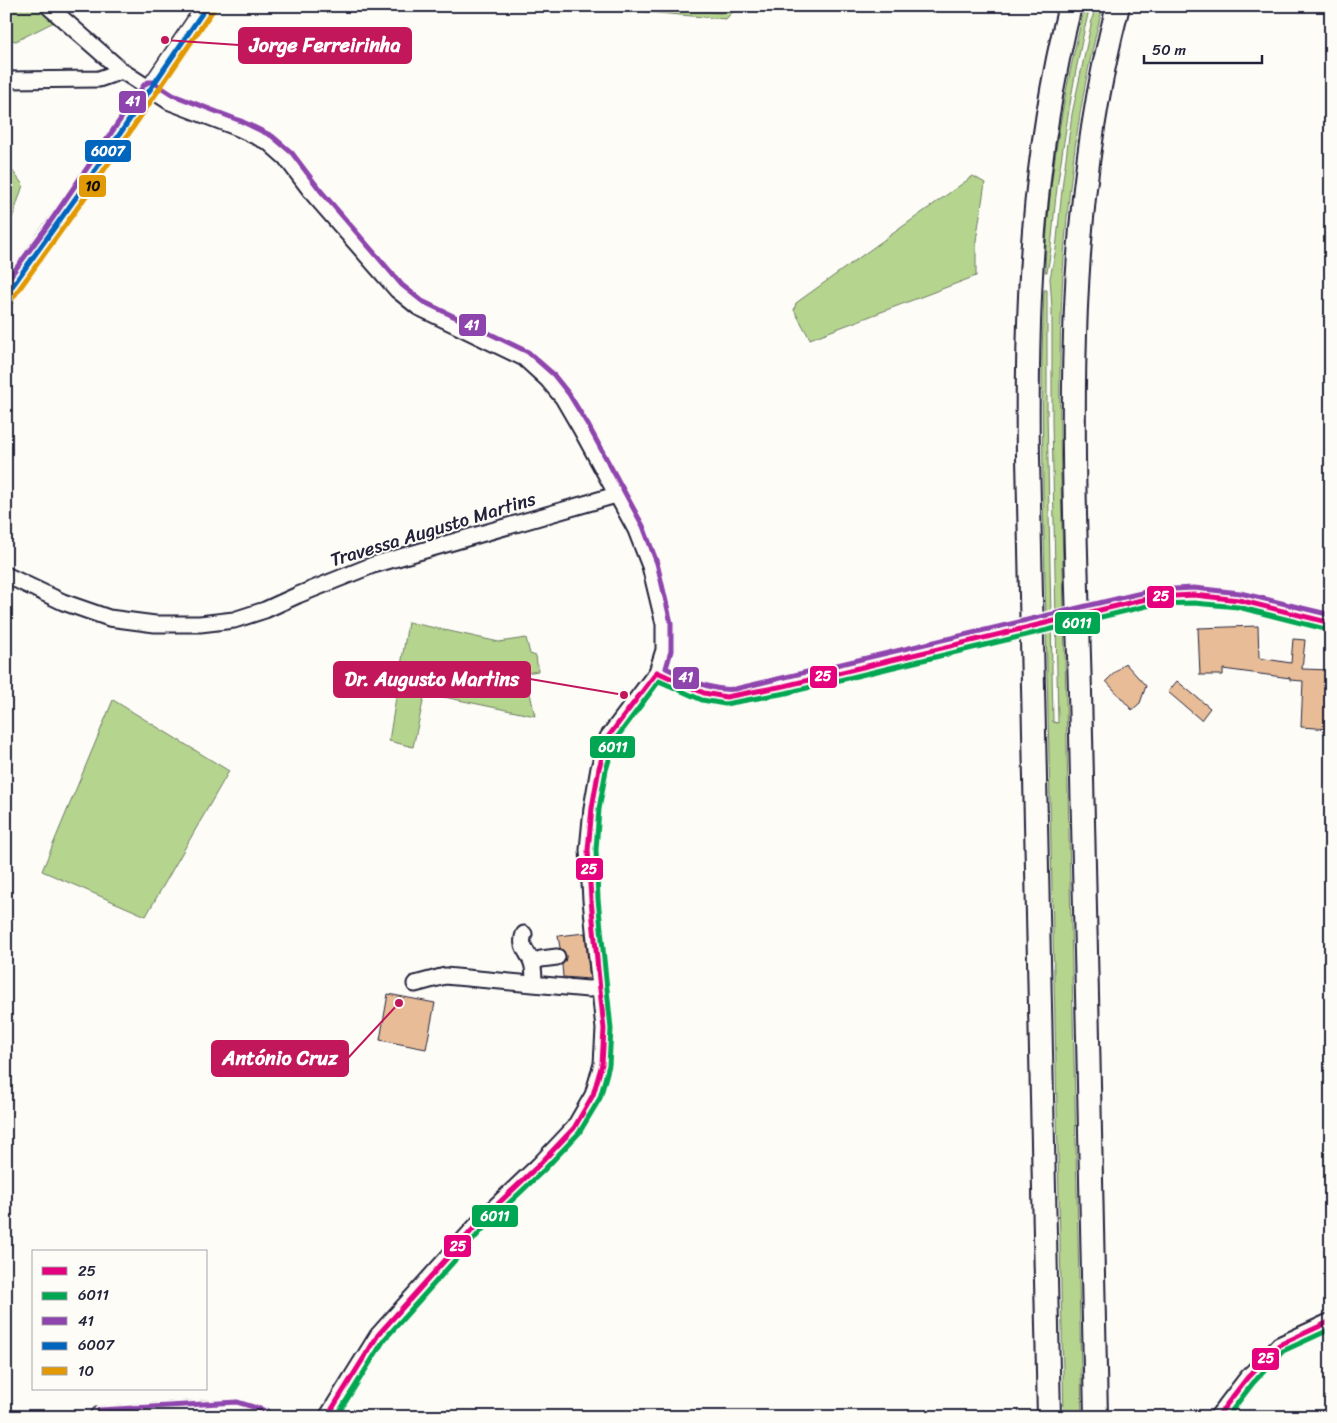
<svg xmlns="http://www.w3.org/2000/svg" width="1337" height="1423" viewBox="0 0 1337 1423" font-family="Sriracha,sans-serif">
<rect width="100%" height="100%" fill="#fdfcf7"/>
<filter id="ink" filterUnits="userSpaceOnUse"><feTurbulence type="fractalNoise" baseFrequency=".02" numOctaves="2"/><feDisplacementMap in="SourceGraphic" scale="10" xChannelSelector="R" yChannelSelector="G"/><feConvolveMatrix kernelMatrix="1 2 1 2 8 2 1 2 1" color-interpolation-filters="sRGB"/></filter>
<g filter="url(#ink)">
<path fill="#f6e9da" d="M601,6H738L726,19L601,8Z"/>
<path fill="#b5d48e" stroke="#6c7b64" d="M6,6H35L56,21L16,41L6,39Z
M601,6H649L721,13L727,6H738L726,19L601,8Z
M1085,6H1090C1075,66 1066,127 1057,188C1053,216 1053,244 1047,272H1045C1047,184 1064,91 1085,6Z
M1095,6H1103C1066,146 1058,291 1060,434L1082,1417H1064L1043,492L1042,357L1044,290H1047V409L1053,722L1058,723L1052,421V308L1050,278L1056,249L1063,180L1072,114Z
M6,162L23,185L10,225L6,223Z
M973,176L985,183L976,241V276L810,339L794,310L796,303Z
M408,622L499,642L526,638L530,654L536,656L538,671L526,673L524,664L518,691L529,689L535,716L425,693L413,747L389,741Z
M113,700L229,771L146,916L42,871Z"/>
<path fill="#e7bc97" stroke="#22223b" d="M1258,626L1259,658L1291,663L1293,639L1305,640L1302,669L1331,670V729L1301,727L1303,681L1290,680V678L1223,669V675H1200L1198,628Z
M1125,663L1146,686L1140,703L1132,710L1106,681Z
M1177,681L1210,708L1201,720L1168,692Z
M585,933L590,979L563,977L562,965L565,961L566,956L564,951L560,948L558,936Z
M388,994L435,1003L426,1049L380,1040Z"/>
<g fill="none" stroke-linecap="round" stroke-linejoin="round">
<g stroke="#22223b" stroke-width="19">
<path id="minor" d="M48,6L122,71L170,102L238,128L268,142L286,158L314,195L397,290L418,307L524,358L547,379L563,398L581,429L636,530L650,566L664,624V650L657,672L608,737L599,768L592,808L588,850L591,900L604,1029L602,1064L593,1095L574,1128L539,1165L483,1218L378,1335L327,1417
M6,80L99,79L122,71
M6,575L63,602L109,618L155,624H200L234,620L265,610L298,595L373,565L616,495
M1125,604C1148,599 1171,594 1194,595C1241,597 1286,612 1331,623
M657,672L704,693L726,697L784,686L982,639
M524,934C519,947 528,951 532,963C534,969 534,977 534,983
M532,963L541,959L557,957
M415,984L445,976L588,989L600,988
M1217,1417L1247,1378L1279,1345L1331,1321"/>
</g>
<g stroke="#22223b" stroke-width="22">
<path id="major" d="M6,295L85,185L207,6
M99,1417L216,1410H237L261,1417"/>
</g>
<g stroke="#22223b" stroke-width="26">
<path id="highway" d="M1049,1417L1028,458C1026,302 1032,158 1070,6
M1096,1417C1091,1175 1086,934 1080,692C1074,463 1059,230 1118,6"/>
</g>
<use href="#minor" stroke="#fdfcf7" stroke-width="15"/>
<use href="#major" stroke="#fdfcf7" stroke-width="19"/>
<use href="#highway" stroke="#fdfcf7" stroke-width="22"/>
<g stroke="#22223b" stroke-width="19" stroke-linecap="butt">
<path id="minor-bridge" d="M982,639L1125,604"/>
</g>
<use href="#minor-bridge" stroke="#fdfcf7" stroke-width="15"/>
<g stroke="#fdfcf7" stroke-width="9">
<path id="bus-1" d="M657,672L704,693L726,697L784,686L1154,597L1194,595L1239,600L1331,623
M327,1417L378,1335L483,1218L539,1165L574,1128L593,1095L602,1064L604,1029L591,900L588,850L592,808L599,768L608,737L657,672
M1217,1417L1247,1378L1279,1345L1331,1321"/>
</g>
<g stroke="#fdfcf7" stroke-width="9">
<path id="bus-2" d="M336,1417L384,1340L488,1223L544,1170L579,1133L600,1098L609,1065L611,1029L598,899L596,850L599,809L606,770L615,740L659,681L702,700L725,704L786,693L1155,604L1194,603L1238,607L1329,630
M1227,1417L1253,1383L1283,1351L1331,1329"/>
</g>
<g stroke="#fdfcf7" stroke-width="9">
<path id="bus-3" d="M6,282L46,228L144,85L148,82H153L173,95L241,121L272,136L292,153L320,190L402,285L422,301L528,352L553,374L569,394L588,425L643,526L657,563L671,623V651L666,668C687,678 711,692 735,689L1154,590L1194,588L1240,593L1331,615
M99,1410L237,1402L263,1410"/>
</g>
<g stroke="#fdfcf7" stroke-width="9">
<path id="bus-4" d="M6,295L85,185L207,6"/>
</g>
<g stroke="#fdfcf7" stroke-width="9">
<path id="bus-5" d="M12,299L91,189L213,10"/>
</g>
<use href="#bus-1" stroke="#e5007d" stroke-width="5"/>
<use href="#bus-2" stroke="#00a651" stroke-width="5"/>
<use href="#bus-3" stroke="#8e44ad" stroke-width="5"/>
<use href="#bus-4" stroke="#0065bd" stroke-width="5"/>
<use href="#bus-5" stroke="#e29906" stroke-width="5"/>
</g>
</g>
<g text-anchor="middle" dominant-baseline="central" stroke-width="4" stroke-linejoin="round" paint-order="stroke">
<g font-size="19" fill="#22223b" stroke="#fdfcf7">
<text transform="translate(433 529) rotate(-17)">Travessa Augusto Martins</text>
</g>
</g>
<path fill="none" stroke="#c2185b" stroke-width="2" d="M165 40L239 45M624 695L530 679M399 1003L348 1058"/>
<g fill="#c2185b" stroke="#fdfcf7" stroke-width="2">
<circle cx="165" cy="40" r="5"/>
<circle cx="624" cy="695" r="5"/>
<circle cx="399" cy="1003" r="5"/>
</g>
<g fill="#c2185b" stroke="#c2185b" stroke-width="2">
<rect x="239" y="28" width="172" height="35" rx="5"/>
<rect x="334" y="662" width="196" height="35" rx="5"/>
<rect x="212" y="1041" width="136" height="35" rx="5"/>
</g>
<g font-size="20" text-anchor="middle" font-weight="bold" fill="#fff">
<text x="325" y="52">Jorge Ferreirinha</text>
<text x="432" y="686">Dr. Augusto Martins</text>
<text x="280" y="1065">António Cruz</text>
</g>
<g stroke="#fdfcf7" stroke-width="2">
<rect x="118" y="90" width="29" height="24" rx="5" fill="#8e44ad"/>
<rect x="84" y="139" width="48" height="24" rx="5" fill="#0065bd"/>
<rect x="78" y="174" width="29" height="24" rx="5" fill="#e29906"/>
<rect x="458" y="313" width="29" height="24" rx="5" fill="#8e44ad"/>
<rect x="1146" y="585" width="29" height="24" rx="5" fill="#e5007d"/>
<rect x="1054" y="611" width="47" height="24" rx="5" fill="#00a651"/>
<rect x="809" y="665" width="29" height="24" rx="5" fill="#e5007d"/>
<rect x="672" y="666" width="28" height="24" rx="5" fill="#8e44ad"/>
<rect x="589" y="735" width="47" height="24" rx="5" fill="#00a651"/>
<rect x="575" y="857" width="29" height="24" rx="5" fill="#e5007d"/>
<rect x="471" y="1204" width="48" height="24" rx="5" fill="#00a651"/>
<rect x="443" y="1234" width="29" height="24" rx="5" fill="#e5007d"/>
<rect x="1251" y="1347" width="29" height="24" rx="5" fill="#e5007d"/>
</g>
<g font-size="14" text-anchor="middle" font-weight="bold" fill="#fff">
<text x="133" y="106">41</text>
<text x="108" y="156">6007</text>
<text x="472" y="330">41</text>
<text x="1161" y="601">25</text>
<text x="1077" y="628">6011</text>
<text x="823" y="681">25</text>
<text x="686" y="682">41</text>
<text x="613" y="752">6011</text>
<text x="589" y="874">25</text>
<text x="495" y="1221">6011</text>
<text x="458" y="1251">25</text>
<text x="1266" y="1363">25</text>
</g>
<g font-size="14" text-anchor="middle" font-weight="bold" fill="#111">
<text x="93" y="191">10</text>
</g>
<rect width="1337" height="1423" fill="none" stroke="#fdfcf7" stroke-width="25"/>
<rect x="12" y="12" width="1312" height="1398" fill="none" stroke="#22223b" stroke-width="2" filter="url(#ink)"/>
<rect x="32" y="1250" width="175" height="140" fill="#fdfcf7" stroke="#a5a5ac"/>
<rect x="42" y="1267" width="25" height="8" fill="#e5007d" stroke="#a5a5ac"/>
<text x="78" y="1276" font-size="15" fill="#22223b">25</text>
<rect x="42" y="1292" width="25" height="8" fill="#00a651" stroke="#a5a5ac"/>
<text x="78" y="1300" font-size="15" fill="#22223b">6011</text>
<rect x="42" y="1317" width="25" height="8" fill="#8e44ad" stroke="#a5a5ac"/>
<text x="78" y="1326" font-size="15" fill="#22223b">41</text>
<rect x="42" y="1342" width="25" height="8" fill="#0065bd" stroke="#a5a5ac"/>
<text x="78" y="1350" font-size="15" fill="#22223b">6007</text>
<rect x="42" y="1367" width="25" height="8" fill="#e29906" stroke="#a5a5ac"/>
<text x="78" y="1376" font-size="15" fill="#22223b">10</text>
<path d="M1144 55v8h118v-8" fill="none" stroke="#22223b" stroke-width="2.5"/>
<text x="1152" y="55" font-size="15" fill="#22223b" stroke="#fdfcf7" stroke-width="4" paint-order="stroke">50 m</text>
</svg>
